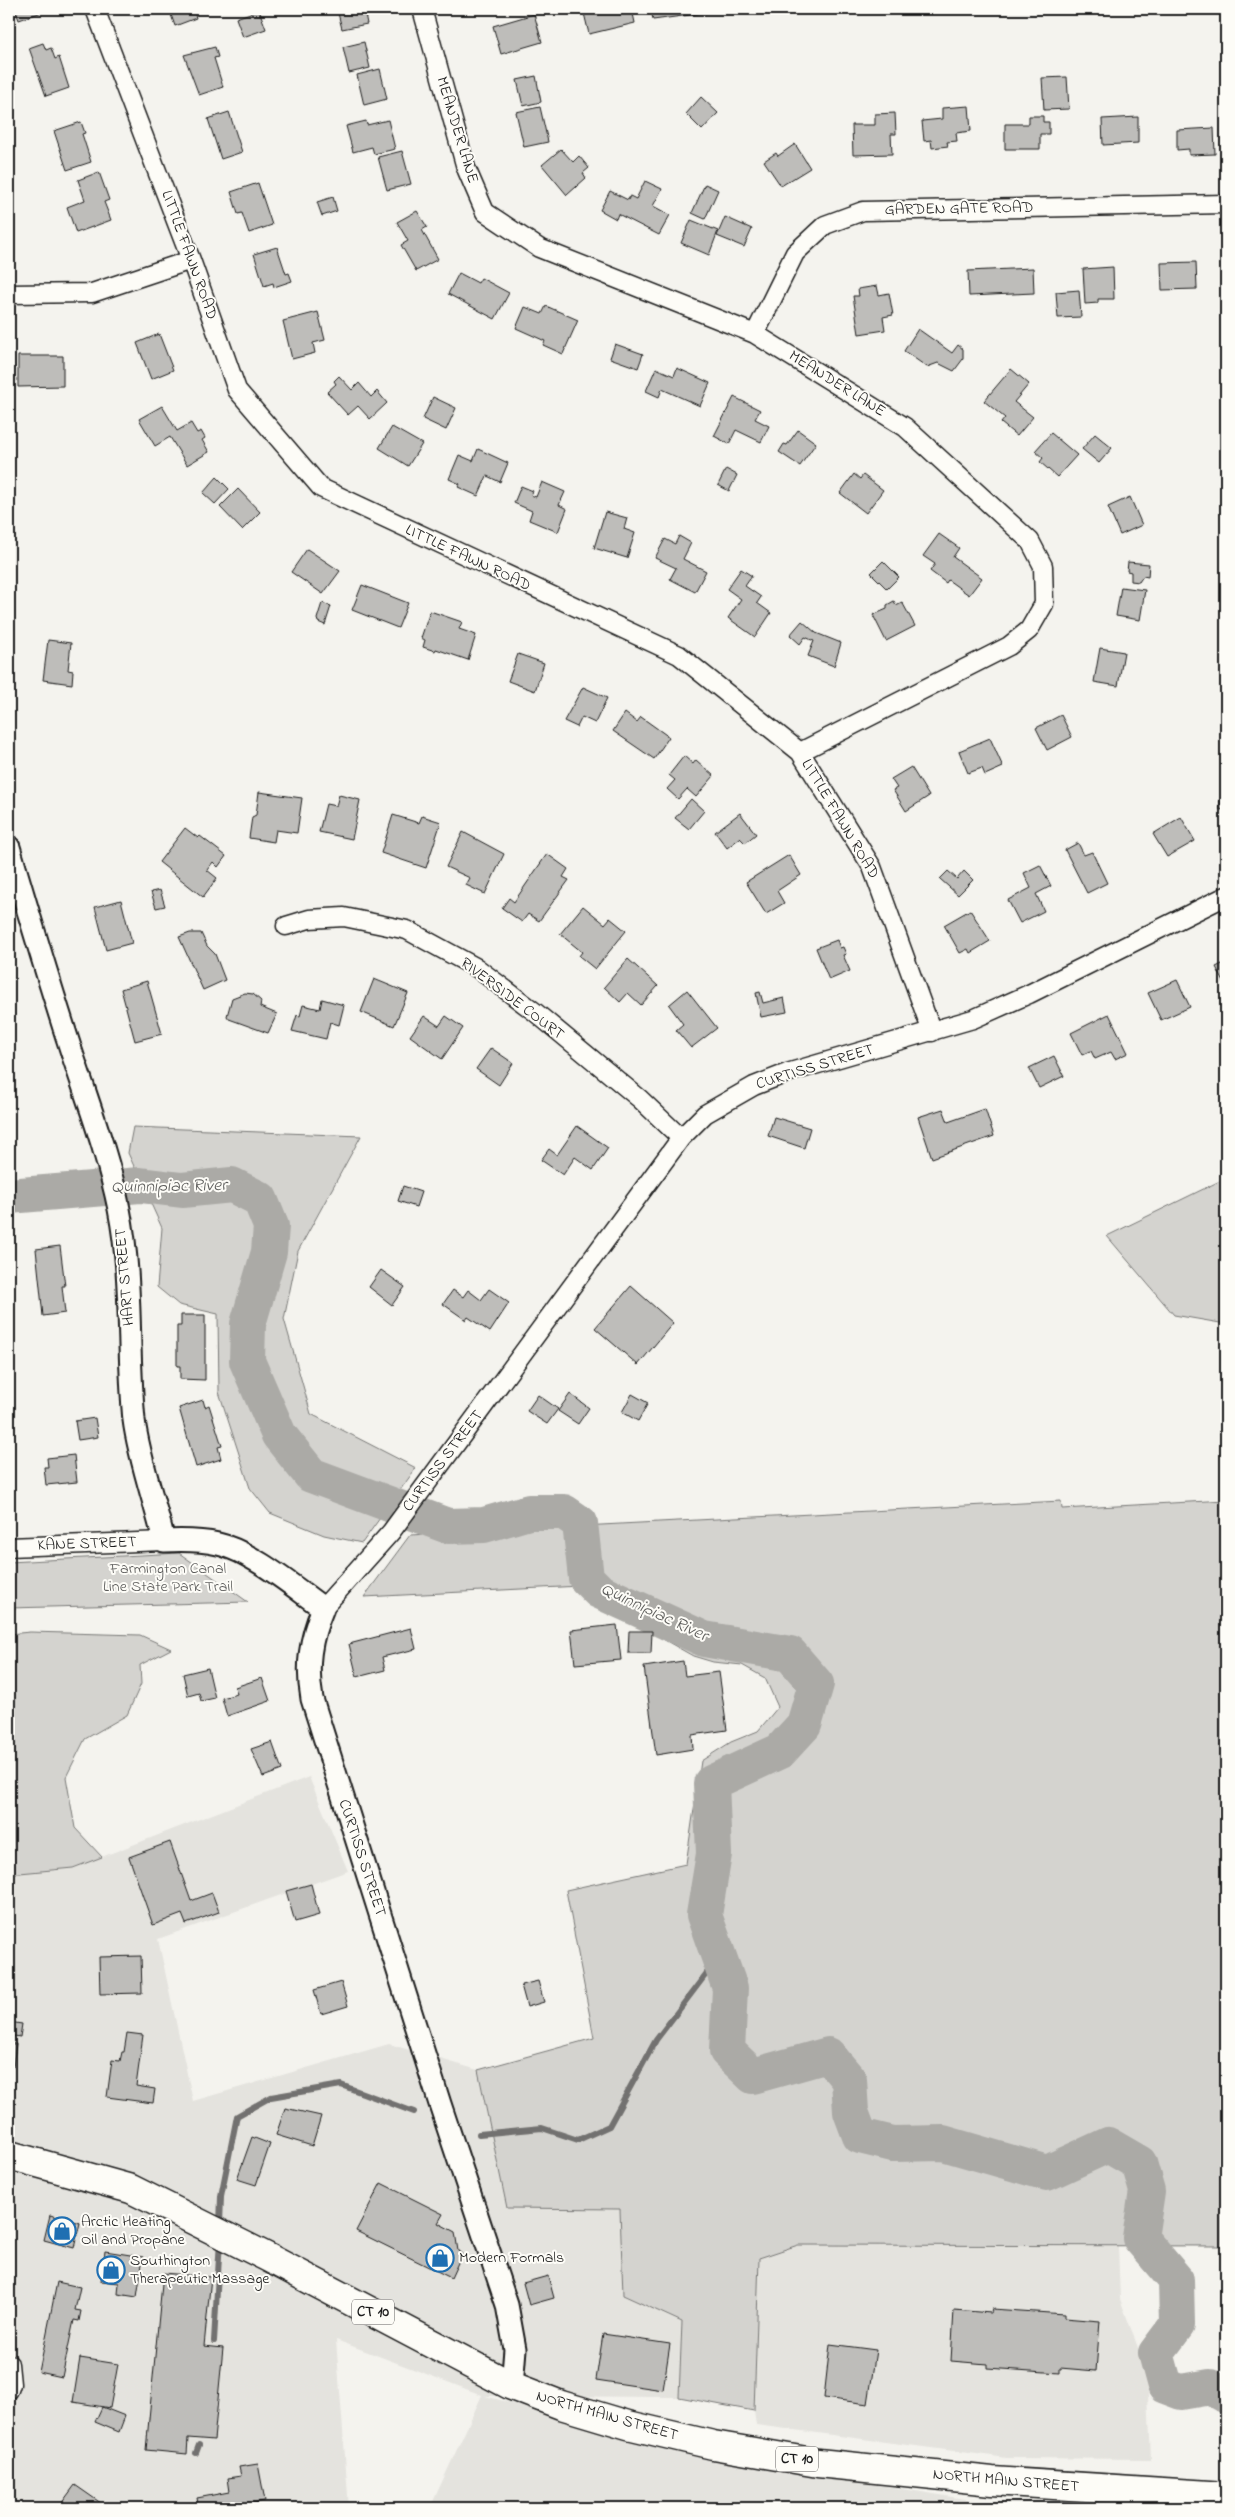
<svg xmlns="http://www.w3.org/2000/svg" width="1235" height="2517" viewBox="0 0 1235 2517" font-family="'Indie Flower',sans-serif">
<rect width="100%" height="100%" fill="#f4f3ee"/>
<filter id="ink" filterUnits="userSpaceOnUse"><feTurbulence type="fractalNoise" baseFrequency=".02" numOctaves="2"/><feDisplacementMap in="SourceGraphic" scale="10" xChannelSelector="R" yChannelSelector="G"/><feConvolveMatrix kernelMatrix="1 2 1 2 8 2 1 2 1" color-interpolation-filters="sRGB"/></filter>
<g filter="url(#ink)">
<path fill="#e4e3de" d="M309,1777L348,1871L158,1939L193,2101L389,2044L478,2070L507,2207L620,2209L623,2295L682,2322L679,2397L485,2396L726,2460L1007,2506V2508H430L482,2395L336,2340L349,2508H9V1874L73,1868Z
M798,2245L1118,2246L1120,2299L1147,2372L1151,2459L1007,2458L756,2425L754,2411L759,2258Z"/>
<path fill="#d4d3cf" stroke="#787876" d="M133,1127L361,1136L298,1251L284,1319L311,1414L416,1468L362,1543L324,1535L270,1513L250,1488L219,1392L218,1314L179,1305L157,1287L162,1228L128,1153Z
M1226,1178V1324L1174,1315L1107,1236Z
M1226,1500V2246L798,2245L759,2258L754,2411L679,2397L682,2322L623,2295L620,2209L507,2208L478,2070L594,2038L566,1890L686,1864L701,1761L731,1742L758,1731L778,1707L765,1678L742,1665L713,1662L693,1656L627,1619L620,1584L364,1597L410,1535L1061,1501L1062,1509Z
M179,1553L248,1602L9,1608V1562Z
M30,1632L140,1635L171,1649L140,1665L141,1684L127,1715L85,1739L66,1777L75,1828L102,1857L73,1868L9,1874V1634Z"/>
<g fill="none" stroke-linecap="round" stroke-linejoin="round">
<path stroke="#72716f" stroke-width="6" d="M479,2134L542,2128L578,2140L609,2126L656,2040L719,1957
M220,2225L221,2196L237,2116L271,2097L341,2085L414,2112
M214,2341L220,2240
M196,2453L199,2445"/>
<path stroke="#abaaa6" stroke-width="36" d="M9,1196L140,1185L182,1190L232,1185L260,1199L271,1226L269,1252L248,1324L247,1361L279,1435L311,1475L448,1526L484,1525L529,1512H564L580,1523L586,1578L599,1591L704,1639L790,1654L816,1684L804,1725L780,1751L711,1783L714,1854L704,1915L730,1988L727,2051L753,2076L828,2055L849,2080L851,2112L860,2136L893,2144L943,2143L1047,2173L1108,2145L1139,2163L1147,2191L1140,2238L1176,2280L1177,2325L1156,2353L1165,2386L1181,2392L1210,2387L1226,2396"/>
</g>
<path fill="#bebdba" stroke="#1c1c1c" d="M15,9H41L42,12L19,20Z
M169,9H193L196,18L175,26Z
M337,9H364L367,24L342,29Z
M583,9H632L635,23L589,34Z
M651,9H712V12L653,20Z
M259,10L266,29L243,37L236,18Z
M534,14L542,42L501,54L493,26Z
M364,42L370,68L349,73L343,47Z
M43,43L46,50L51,48L55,59L59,57L69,88L46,96L29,48Z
M215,47L218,57L214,58L223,87L199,95L184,55Z
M380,69L387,99L364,105L357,75Z
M536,76L541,102L523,106L517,80Z
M1067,77L1069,109L1044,110L1042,78Z
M701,97L718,113L702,130L686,114Z
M969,106L971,131L956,133L957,141L947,142L948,146L932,148L931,140L924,141L922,121L942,119V108Z
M540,107L548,142L524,147L516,112Z
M229,112L242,152L221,159L208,119Z
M895,113L896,134H891L892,154L853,155L852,125H875V114Z
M1029,116H1043V122H1049V134H1040V149H1005V124H1029Z
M1138,117V143L1103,145L1102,119Z
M388,120L395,149L374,154L372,147L353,152L346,126L366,121L367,125Z
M81,122L85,133L82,134L91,162L67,170L54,131Z
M1214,128L1215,154L1189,155V149L1177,150V130Z
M795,144L810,168L781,186L764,161L776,153L778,156Z
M561,149L573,162L579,156L589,168L583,173L586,178L567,195L542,165Z
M402,151L411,184L387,190L378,157Z
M99,172L109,200L104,202L111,220L76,233L67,207L85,200L78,180Z
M645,181L662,189L653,206L670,215L659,235L618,214L616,219L600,210L610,191L628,200L630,196L636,199Z
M258,183L272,225L249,233L242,213L238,214L231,192Z
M705,184L718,190L705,219L692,213Z
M333,197L337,211L322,216L317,202Z
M417,211L427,227L422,230L438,259L416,271L401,245L408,241L397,222Z
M725,217L752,229L744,247L717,236Z
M691,220L718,231L709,255L681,243Z
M277,247L286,274L289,273L292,281L274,287L273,283L264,286L254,254Z
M1196,262L1197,289L1162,290L1161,263Z
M1113,267L1114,299H1098V303L1085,304L1083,269Z
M1033,268L1034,293L969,296L968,271Z
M459,273L478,283L481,278L509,293L495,319L448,294Z
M877,286L879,295L889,293L893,315L883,317L885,330L859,334L853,296H859L858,289Z
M1079,290L1081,317L1058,318L1056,292Z
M546,306L578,320L563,354L543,345L545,341L516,328L525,307L542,314Z
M318,312L325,340L313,343L315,353L292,359L283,321Z
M918,329L952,353L958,345L963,349V359L954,371L938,363L927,367L904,351Z
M159,334L173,370L151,379L137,343Z
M615,344L643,354L638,368L610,358Z
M18,356H63V386L18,387Z
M656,368L674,376L677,368L710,383L700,406L662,389L659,397L646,391Z
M1011,369L1029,384L1014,402L1033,417L1017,436L1001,423L1005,418L984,401Z
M339,376L352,390L359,383L371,397L377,391L387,403L370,419L358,406L348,415L327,392L336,384L334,381Z
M433,397L456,408L446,430L423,419Z
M734,397L760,410L755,419L769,426L761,442L736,430L729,444L714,436Z
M162,406L177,431L191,423L197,433L201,431L205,438L202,440L209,452L187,465L170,437L155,446L139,419Z
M392,427L422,444L408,466L379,448Z
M798,430L816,443L800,466L779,452L784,444L787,445Z
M1051,433L1077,455L1057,477L1040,462L1043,458L1035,451Z
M1095,434L1112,448L1099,463L1082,449Z
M478,449L508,463L500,482L487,476L478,496L458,487L460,484L449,479L459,455L473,461Z
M726,469L737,475L729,491L718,485Z
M854,474L860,479L863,475L883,490L866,513L840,493Z
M217,477L229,489L215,504L203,493Z
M542,482L565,492L559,505L567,509L558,532L529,520L532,511L514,503L521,486L533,491L531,495L536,497Z
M238,489L260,512L242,530L220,507Z
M1130,497L1142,525L1120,535L1108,507Z
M605,512L627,518L624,529L635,533L627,558L594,548Z
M939,534L959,548L953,557L982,578L969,595L948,580L946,583L930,571L935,564L923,556Z
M679,536L691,543L683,559L706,571L695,592L670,579L676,568L655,558L665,539L675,544Z
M307,549L340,571L323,594L291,572Z
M883,561L899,577L887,589L871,573Z
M1128,562L1149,564L1148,577L1143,576L1139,582L1131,581V572L1127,571Z
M741,569L752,576L745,586L761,597L757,603L771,613L755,637L728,618L741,599L727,589Z
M362,585L408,603L398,628L352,610Z
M1121,587L1145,590L1140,620L1116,616Z
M894,601L896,605L902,602L915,626L886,641L873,615L887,609V605Z
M322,603L331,606L325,625L318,622L317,619Z
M430,611L462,622L459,629L476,635L468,660L436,649L435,651L423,647L425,640L421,638Z
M802,621L816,633L841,643L834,666L808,656L814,641L805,637L800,644L790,635Z
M48,640L71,643L68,670L73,671L72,684L43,680Z
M1100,648L1124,652L1118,686L1094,682Z
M518,654L544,663L535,691L508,681Z
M583,687L607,698L595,723L582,717L577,727L564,721Z
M625,713L637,722L641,717L669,737L654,759L613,731Z
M1061,715L1072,737L1047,750L1036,728Z
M990,738L1003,767L985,775L982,768L968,773L959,751Z
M684,756L693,764L696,760L714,776L696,797L687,789L678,799L667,789L675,780L669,775Z
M911,767L929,796L906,811L893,790L897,788L891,779Z
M259,792L302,798L297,833L276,830L274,842L249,838L252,817L256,815Z
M339,795L360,800L352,839L319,832L326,804L336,806Z
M691,799L704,811L689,829L675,818Z
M1220,799H1226V809L1220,810Z
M740,813L756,834L745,843L740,838L727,848L715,832Z
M393,815L419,823L422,816L441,822L426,868L381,853Z
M1181,817L1195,841L1167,857L1153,834Z
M185,828L198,838L200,836L226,856L218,867L213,862L207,870L217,878L203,897L159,862Z
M463,832L504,854L485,894L466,885L470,878L446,867Z
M1078,843L1084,855L1092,852L1107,883L1087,893L1065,850Z
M547,854L568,869L563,877L569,880L539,921L528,914L522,922L502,908L509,898L514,902Z
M789,855L801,875L777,891L784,903L766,914L746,882Z
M1040,865L1051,886L1036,894L1044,911L1020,923L1008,900L1031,888L1024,873Z
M948,871L957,879L964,871L973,880L958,895L940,879Z
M160,890L165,906L156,908L151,892Z
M121,900L132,943L106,950L95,907Z
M583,906L605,924L610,918L626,931L595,969L579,956L582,952L560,934Z
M970,910L990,941L970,953L968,949L960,953L944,925Z
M190,933H201L207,946L215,954L225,980L203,990L179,937Z
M837,940L840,948L843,947L846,954L843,955L850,971L829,980L816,948Z
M628,959L658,986L641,1005L628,993L620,1002L604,987Z
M1226,962V986L1216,967Z
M374,979L408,993L394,1026L361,1012Z
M1177,980L1190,1007L1161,1020L1148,993Z
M147,981L162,1034L135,1041L121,989Z
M687,990L717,1028L691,1048L676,1030L683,1024L669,1005Z
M760,992L763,1003L784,998L787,1012L761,1017L756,993Z
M245,993L253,994L261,1001L260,1007L277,1014L268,1033L229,1019L227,1016L232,998Z
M322,999L344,1005L339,1025L330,1022L326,1039L292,1031L297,1015L300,1016L303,1005L320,1009Z
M1109,1014L1128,1053L1115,1059L1111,1052L1095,1059L1091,1051L1082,1055L1071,1033Z
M424,1016L439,1026L446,1016L463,1028L442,1059L410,1036Z
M491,1048L513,1063L499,1085L476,1069Z
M1054,1056L1064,1076L1039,1088L1029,1068Z
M943,1109L948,1122L985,1109L994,1136L932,1158L918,1117Z
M774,1117L810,1128L804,1148L768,1136Z
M577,1126L608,1148L593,1170L575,1157L563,1175L541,1160L549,1149L557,1155Z
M403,1186L421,1192L416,1207L398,1201Z
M60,1246L65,1286H62L65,1313L43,1316L36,1249Z
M381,1270L405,1287L392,1305L369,1287Z
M631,1286L673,1323L638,1365L595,1328Z
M489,1289L509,1303L490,1332L468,1317L466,1320L443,1304L453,1290L463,1297L468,1290L481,1300Z
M181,1315H205V1380L180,1379V1366H177V1326H181Z
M570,1394L589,1408L578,1424L558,1411Z
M632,1394L648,1403L638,1421L622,1412Z
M538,1395L558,1409L547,1424L527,1411Z
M203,1400L205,1407L209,1405L222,1446L218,1447L221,1459L196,1467L179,1408Z
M95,1418L98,1437L78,1440L75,1421Z
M74,1455L77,1482L46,1485L44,1467H48L47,1458Z
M617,1625L621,1660L575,1664L571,1630Z
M411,1628L416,1649L382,1657L385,1670L357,1677L349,1644Z
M629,1631H652L651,1653H628Z
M683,1661L685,1676L719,1672L727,1730L692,1735L693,1749L656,1755L644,1667Z
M208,1668L215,1698L201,1701L199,1693L188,1696L183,1674Z
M262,1678L270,1701L227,1716L222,1698L237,1694L235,1687Z
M272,1742L282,1770L263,1777L251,1749Z
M170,1842L191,1901L212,1893L219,1912L186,1924L182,1914L153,1925L129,1857Z
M311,1884L319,1915L295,1922L286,1891Z
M141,1956L142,1993L100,1994L99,1957Z
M538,1981L544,2002L527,2007L521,1985Z
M341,1982L348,2006L321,2014L314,1990Z
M9,2022L22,2024L20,2037L14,2036L12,2044H16L13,2067H9Z
M127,2033L143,2035L136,2086L155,2089L153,2103L107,2097L112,2060L120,2061L122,2052H124Z
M285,2108L321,2116L312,2146L276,2135Z
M252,2137L270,2144L256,2185L237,2179Z
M381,2183L443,2214L438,2223L455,2232L458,2251L462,2254L451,2278L356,2231Z
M50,2215L80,2223L74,2248L44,2240Z
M105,2251L143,2257L137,2297L118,2294L119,2283L101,2281Z
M163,2273L211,2277L204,2346L223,2348L214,2440L188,2438L187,2454L146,2450Z
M548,2276L554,2298L529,2305L523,2283Z
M57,2282L80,2287L75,2310L81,2311L79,2321L74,2320L62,2377L39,2372Z
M992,2309L1064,2314V2318L1100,2321L1096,2371L1060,2368V2373L987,2368V2364L951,2361L954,2310L991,2313Z
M603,2334L670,2344L663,2390L596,2380Z
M830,2344L876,2350L868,2404L824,2398Z
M80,2358L118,2364L110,2408L73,2402Z
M102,2407L125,2416L119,2432L95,2422Z
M258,2464L265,2501L220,2508H199L197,2498L229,2492L227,2478L241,2476L239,2467Z
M75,2485L108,2508H58Z"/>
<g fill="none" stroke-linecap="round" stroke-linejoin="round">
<g stroke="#1c1c1c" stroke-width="21">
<path id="minor" d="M95,9L191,260L237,390L321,488L679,655L800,752L872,867L932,1032
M422,9L466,168L485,212L539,248L755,334L905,427L1030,541L1043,566L1044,604L1029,630L1009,646L800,752
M9,294L92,293L191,260
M755,334L795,253L825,225L863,211L1226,204
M286,926L309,919L344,917L407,930L477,968L535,1012L640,1099L681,1138
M9,1547L164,1541
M323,1608L391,1532L681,1138L705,1114L754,1086L787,1073L973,1019L1029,994L1226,896
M9,2364L11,2384L9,2390"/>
</g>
<g stroke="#1c1c1c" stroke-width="25">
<path id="tertiary" d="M9,847C29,915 49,982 71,1050C88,1102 108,1155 119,1209C133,1279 127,1350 134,1420C139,1459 155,1502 164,1541C183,1540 200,1540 218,1544C251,1551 295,1588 323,1608C310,1639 306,1666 312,1699L440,2104L507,2305L515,2349L512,2386"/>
</g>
<g stroke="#1c1c1c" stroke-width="31">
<path id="trunk" d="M9,2155L131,2189L267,2257L512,2386L561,2405L628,2425L713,2445L818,2463L992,2481L1226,2496"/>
</g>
<use href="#minor" stroke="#fdfcf7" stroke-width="18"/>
<use href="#tertiary" stroke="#fdfcf7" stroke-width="21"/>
<use href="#trunk" stroke="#fdfcf7" stroke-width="28"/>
</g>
</g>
<defs>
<g id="shop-ring" transform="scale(1.4375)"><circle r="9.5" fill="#fdfcf7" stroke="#1f6fb2" stroke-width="1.5"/><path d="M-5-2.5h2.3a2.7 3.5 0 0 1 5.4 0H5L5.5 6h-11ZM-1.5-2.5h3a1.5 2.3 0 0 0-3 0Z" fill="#1f6fb2"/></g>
</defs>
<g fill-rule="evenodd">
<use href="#shop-ring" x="62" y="2231"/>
<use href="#shop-ring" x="440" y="2258"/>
<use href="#shop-ring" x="111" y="2270"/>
</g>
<g text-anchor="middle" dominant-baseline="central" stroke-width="4" stroke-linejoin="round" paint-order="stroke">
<g fill="#fdfcf7" stroke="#605f5e" stroke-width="1">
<rect x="352" y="2299.5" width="42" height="25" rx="4"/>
<rect x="776" y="2446.5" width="42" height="25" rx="4"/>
</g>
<g font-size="15" font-weight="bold" fill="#1c1c1c">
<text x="373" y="2312">CT 10</text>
<text x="797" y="2459">CT 10</text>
</g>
<g font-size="16" fill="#1c1c1c" stroke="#fdfcf7">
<text transform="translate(457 130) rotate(73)">MEANDER LANE</text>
<text transform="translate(959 209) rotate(-1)">GARDEN GATE ROAD</text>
<text transform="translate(189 255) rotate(70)">LITTLE FAWN ROAD</text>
<text transform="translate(837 384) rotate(32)">MEANDER LANE</text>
<text transform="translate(468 558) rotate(25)">LITTLE FAWN ROAD</text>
<text transform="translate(840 819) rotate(59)">LITTLE FAWN ROAD</text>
<text transform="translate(512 999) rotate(37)">RIVERSIDE COURT</text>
<text transform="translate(815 1067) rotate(-17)">CURTISS STREET</text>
<text transform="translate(125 1277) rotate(-95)">HART STREET</text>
<text transform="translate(443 1461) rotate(-53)">CURTISS STREET</text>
<text transform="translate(87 1544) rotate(-2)">KANE STREET</text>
<text transform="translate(362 1858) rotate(72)">CURTISS STREET</text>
<text transform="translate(607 2416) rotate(16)">NORTH MAIN STREET</text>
<text transform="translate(1006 2481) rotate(5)">NORTH MAIN STREET</text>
</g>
<g font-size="16" fill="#5c5c5b" stroke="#fdfcf7">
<text x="168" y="1569">Farmington Canal<tspan x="168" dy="18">Line State Park Trail</tspan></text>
</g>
<g font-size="16" fill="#1c1c1c" stroke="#fdfcf7" text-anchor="start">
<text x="81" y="2222">Arctic Heating<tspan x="81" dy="18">Oil and Propane</tspan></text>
<text x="459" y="2258">Modern Formals</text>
<text x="130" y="2261">Southington<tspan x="130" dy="18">Therapeutic Massage</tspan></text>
</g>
<g font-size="18" font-style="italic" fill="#5c5c5a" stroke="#fdfcf7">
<text transform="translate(169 1187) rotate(-1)">Quinnipiac River</text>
<text transform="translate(654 1613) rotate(25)">Quinnipiac River</text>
</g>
</g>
<rect width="1235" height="2517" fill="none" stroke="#fdfcf7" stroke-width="30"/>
<rect x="15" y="15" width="1205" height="2487" fill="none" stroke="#1c1c1c" stroke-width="2" filter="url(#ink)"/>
</svg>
